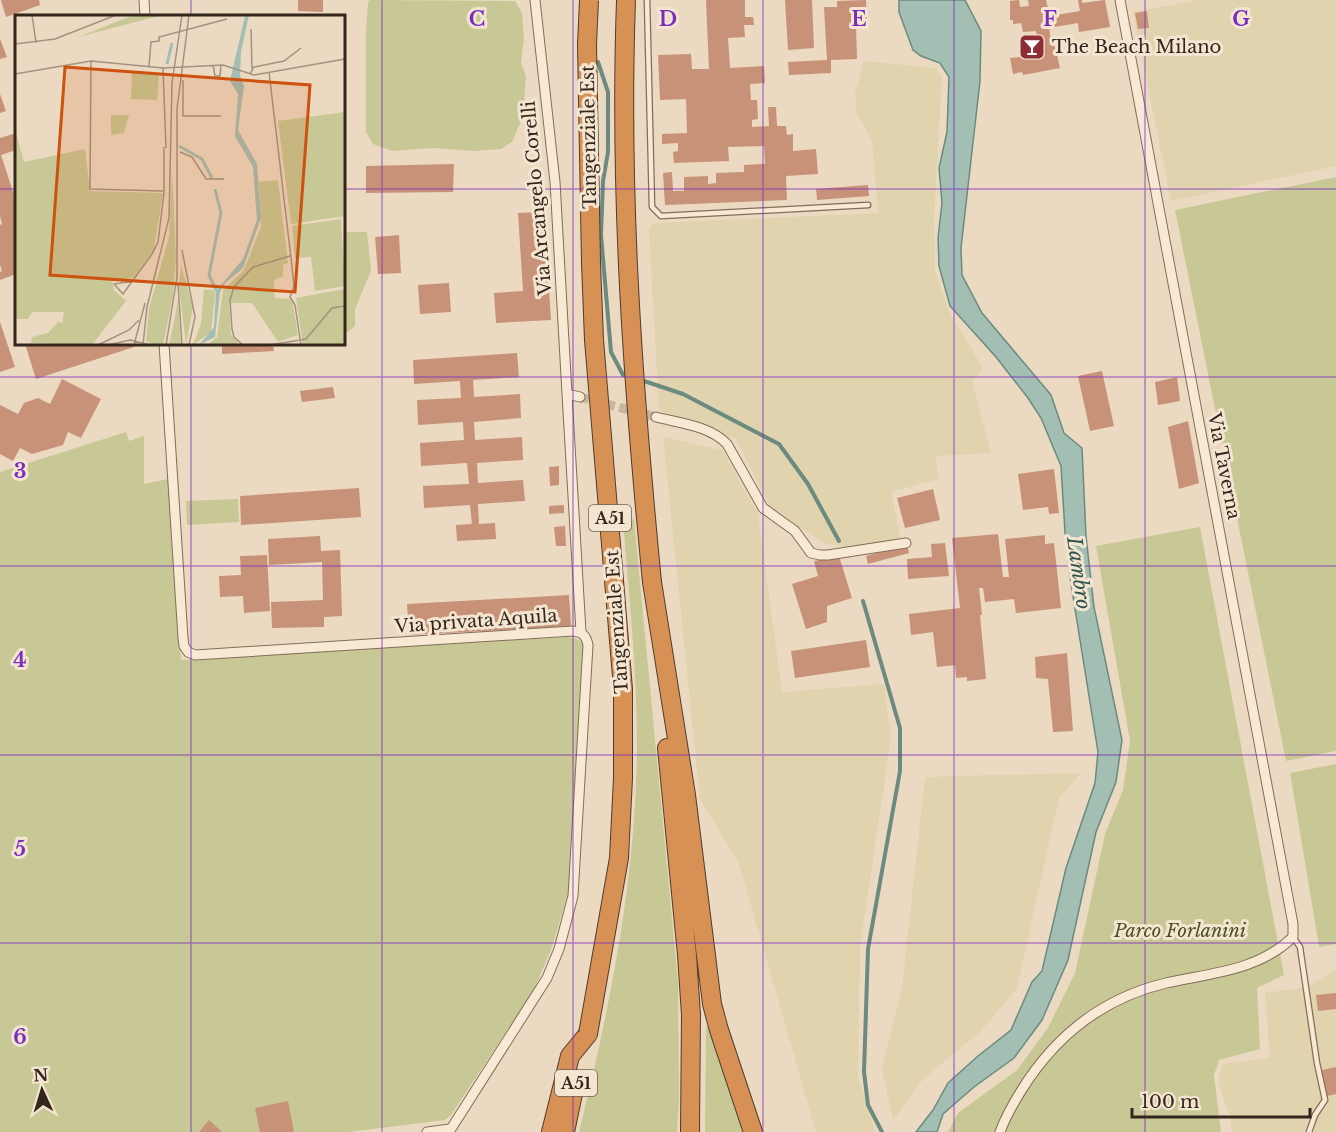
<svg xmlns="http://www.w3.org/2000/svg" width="1336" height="1132" viewBox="0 0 1336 1132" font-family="'Libre Baskerville',serif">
<rect width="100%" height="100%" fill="#ebdac1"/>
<path fill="#e0d3ae" d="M1198,0H1336V166L1171,201L1133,12Z
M864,61L935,68L942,77L934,218L935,272L949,311L983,368L972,382L991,453L935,456L939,479L891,492L901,540L845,547L824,543L770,508L736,439L659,410L649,230L653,223L878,213L872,141L857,114L855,93Z
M663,437L722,450L758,514L782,692L884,684L891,738L860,947L858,1076L875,1132H816L739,864L700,799Z
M1081,773L1059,798L1017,988L980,1032L923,1079L893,1120L882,1070L902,988L925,777Z
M1336,969V1132H1232L1230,1118L1218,1081L1223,1064L1270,1058L1265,993L1307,987Z"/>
<path fill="#c7c895" d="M370,0L515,1L522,13L524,39L521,63L526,76L523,116L512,142L501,149L473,151L433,148L392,151L373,144L366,132V32L368,2Z
M1336,177V751L1286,761L1175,210Z
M344,232H367L371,271L355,309V326L344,335Z
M126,432L129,441L144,436V484L168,479L181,660L566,637C574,638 580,638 584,646L568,893L551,950L533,991L451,1115L445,1120L349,1132H0V472Z
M238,499L239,522L187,525L186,501Z
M634,519L678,981L679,1098L677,1132H579C611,1003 636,878 637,745C637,670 629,596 623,522Z
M1200,527L1284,975L1257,988L1260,1049L1219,1060L1214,1075L1221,1132H948L958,1113L1017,1070L1048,1028L1075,973L1105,834L1123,790L1130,741L1096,546Z
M1336,764V944L1319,947L1290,773Z
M706,1027H710L748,1132H705Z"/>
<path fill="#a3beb3" stroke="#6b8b80" stroke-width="1.5" d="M899,0H965L981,31L980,81L961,248L962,275L982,313L1051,395L1064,433L1082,448L1086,536L1094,607L1122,740L1116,782L1096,832L1068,960L1042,1020L1014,1058L974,1087L943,1114L937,1132H916L933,1110L948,1083L978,1056L1011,1030L1032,982L1042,971L1066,868L1095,783L1098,752L1071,584L1065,532L1061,466L1041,418L1028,398L996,357L950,306L939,266L938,238L942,203L939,168L947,132L949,77L940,63L921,56L913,50L899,12Z"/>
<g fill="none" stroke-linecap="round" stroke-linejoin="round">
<path stroke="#6b8b80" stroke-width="4" d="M598,62L608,92V152L603,181L601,235L611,352L623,375L628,376
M641,380L683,394L779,444L808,484L839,541
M863,601L900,728V771L868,949L864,1072L868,1105L882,1132"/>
</g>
<path fill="#c79278" d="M1,0H39L40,5L6,17Z
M298,0H323V12L298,11Z
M706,0H745V17H753L754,25H744L745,37L728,38L730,68L764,66L765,83L750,84L751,100H757L758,119L752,120V127L769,126L768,107H776L777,126H786L787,135L793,134V151L816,149L818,174L786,176L787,200L665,205L663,173L672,172L673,191H684V177L708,176V184L716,183V173L744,172V165L765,164L764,146L728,147L729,161L674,163L673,152L678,151V143L662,144V134L687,133L686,99L660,100L658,55L691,54L692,69H709Z
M785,0H812L814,48L788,50Z
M866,0L867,24H856L857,59L831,60V73L789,75L788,62L827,60L824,7H837V1Z
M1019,0L1020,7L1029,6L1028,0H1046L1050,16L1080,11L1078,0H1082V3L1105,0L1110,27L1079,32L1078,23L1049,28L1052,46H1055L1060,68L1023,75L1022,72L1013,74L1010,58L1020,57L1019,54L1024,53V51L1039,49L1036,31L1023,32L1021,23L1013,24V20H1010V1Z
M1147,11L1149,28L1138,29L1135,13Z
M0,39L7,57L0,59Z
M0,94L6,111L0,113Z
M16,133V150L1,155L16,201V274L0,280V272L2,271L0,265V225L2,224L0,216V138Z
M454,164L453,192L366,193V166Z
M868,185L869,196L817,200L816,189Z
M544,212L551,320L496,323L494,293L523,291L518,213Z
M399,235L401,273L378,274L375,237Z
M449,283L451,312L420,314L418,285Z
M0,322L15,367L0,372Z
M25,344H143L36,379Z
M222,344H273L274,351L222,354Z
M517,353L519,377L473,380L474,397L520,394L521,418L474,422L475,440L522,437L523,460L477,463L478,483L523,480L525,501L478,504L479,524L495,523L496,539L457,541L456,525L472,524L470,505L424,508L423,486L469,484L467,463L421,466L420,443L464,440L463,422L418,425L417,400L461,398L460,381L414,384L413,360Z
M1102,371L1114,426L1090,431L1078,376Z
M1177,377L1180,401L1158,405L1155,382Z
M62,379L101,399L81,438L68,432L63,445L32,454L20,448L13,461L0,454V405L18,414L24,403L38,398L50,404Z
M333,387L335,398L302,402L300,391Z
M1188,421L1199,483L1179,489L1168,427Z
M559,466V485L550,486L549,467Z
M1054,469L1059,513L1049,514L1048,507L1023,510L1018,474Z
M359,488L361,517L241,525L240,496Z
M933,489L940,520L905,528L897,498Z
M564,505V513L549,514V506Z
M565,526L566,546H556L554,527Z
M998,534L1003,577H1009L1005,539L1045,535V544L1054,543L1061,608L1016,613L1014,599L985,602L983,588H979L982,615H980L986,679L967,681V677L956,678L955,665L937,667L933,632L911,635L909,614L960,608L952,538Z
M320,536L321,551L340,550L342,616L324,617V627L272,628L271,602L323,600L322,562L269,565L268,539Z
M945,543L949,576L908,579L907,559L932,557L931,544Z
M907,545L909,553L868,564L866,556Z
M267,555L270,611L244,613L243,596L220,597L219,576L241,575L240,556Z
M839,556L852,598L827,606V622L806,629L792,584L818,576L814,561Z
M569,595L571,626L409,635L407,604Z
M866,640L870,667L795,678L791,651Z
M1067,653L1073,731L1053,732L1048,679L1036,678L1035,657Z
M1336,993V1009L1318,1011L1316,995Z
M1336,1067V1094L1327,1096L1322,1070Z
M288,1101L294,1132H260L255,1108Z
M209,1120L222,1132H199Z"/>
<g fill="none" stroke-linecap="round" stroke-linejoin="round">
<path stroke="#c6b6a0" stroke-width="9" stroke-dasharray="9 4.5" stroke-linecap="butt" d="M580,397L656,417"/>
<g stroke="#836c59" stroke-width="7">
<path id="lane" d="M647,0L652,207L661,216L868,205
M1293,937L1300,947L1317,1063L1325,1100L1315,1115L1309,1132"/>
</g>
<g stroke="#836c59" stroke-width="11">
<path id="street" d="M144,0L145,16
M535,0L555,182L567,394L580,397
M164,344L183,638L184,646L188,652L195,655L573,631C582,632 586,635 588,645L573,896L559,949L547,978L449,1132
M567,394L581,632
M656,417C680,423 710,426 727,444L763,508L795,531L811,553L820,555H828L906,543
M427,1132L450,1129
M1000,1132C1005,1118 1013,1104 1021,1091C1055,1036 1103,998 1166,983C1211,973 1258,971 1293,937V924L1120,0"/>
</g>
<g stroke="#513b2e" stroke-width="20">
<path id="highway" d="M652,582L686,795L712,1004L719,1030L753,1132
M667,748L687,955L691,1015L690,1132
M551,1132L570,1056L588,1034
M565,1132L575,1084"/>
</g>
<use href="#lane" stroke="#f7e9d3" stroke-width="4.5"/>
<use href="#street" stroke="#f7e9d3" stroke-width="9"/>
<use href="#highway" stroke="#d79155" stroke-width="18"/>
<g stroke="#513b2e" stroke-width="20" stroke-linecap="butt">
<path id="highway-bridge" d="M626,0C619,196 633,387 652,582
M588,1034L619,858L623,778V689L594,340L591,263L587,45L589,0"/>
</g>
<use href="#highway-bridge" stroke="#d79155" stroke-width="18"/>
</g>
<path fill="none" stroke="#7b2cbf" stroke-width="1.5" stroke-opacity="0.55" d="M191,0V16M382,0V1132M573,0V1132M763,0V1132M954,0V1132M1145,0V1132M0,189H16M344,189H1336M191,344V1132M0,377H1336M0,566H1336M0,755H1336M0,943H1336"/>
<defs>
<g id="bar-square" transform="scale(1.35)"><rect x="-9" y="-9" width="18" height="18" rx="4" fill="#8f2d37" stroke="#f3e5d0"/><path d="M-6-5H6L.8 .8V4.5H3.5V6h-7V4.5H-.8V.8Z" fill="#fff"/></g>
</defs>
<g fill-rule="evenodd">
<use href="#bar-square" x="1032" y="47"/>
</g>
<g text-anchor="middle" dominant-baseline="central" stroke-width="6" stroke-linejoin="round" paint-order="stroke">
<g fill="#f3e5d0" stroke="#6d5f53" stroke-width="1.5">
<rect x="589" y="505" width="42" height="26" rx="4.5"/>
<rect x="555" y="1070" width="42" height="26" rx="4.5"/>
</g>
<g font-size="16" font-weight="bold" fill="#34261d">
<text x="610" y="518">A51</text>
<text x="576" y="1083">A51</text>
</g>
<g font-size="18" fill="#34261d" stroke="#f3e5d0" text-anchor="start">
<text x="1052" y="47">The Beach Milano</text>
</g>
<g font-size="18" fill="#34261d" stroke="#f3e5d0">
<text transform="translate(589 137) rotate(-91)">Tangenziale Est</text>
<text transform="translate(537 198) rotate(-95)">Via Arcangelo Corelli</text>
<text transform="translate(1224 466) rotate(79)">Via Taverna</text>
<text transform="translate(476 621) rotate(-4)">Via privata Aquila</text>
<text transform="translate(617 622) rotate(-94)">Tangenziale Est</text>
</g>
<g font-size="18" font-style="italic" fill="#484f25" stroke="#f3e5d0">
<text x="1180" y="931">Parco Forlanini</text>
</g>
<g font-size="20" font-style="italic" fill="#2d534d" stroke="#f3e5d0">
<text transform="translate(1079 573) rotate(82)">Lambro</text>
</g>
</g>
<g transform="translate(15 15)">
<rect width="330" height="330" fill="#ebdac1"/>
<path d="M119,0H147L63,22L114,2ZM122,56L144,59L142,85L116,84L117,57ZM330,97V201L276,209L263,106ZM96,100H114L109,118L96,120ZM0,114L9,147L70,134L75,176L148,178L139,234L118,263L97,265L99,275L111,286L77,330L16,328L17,322L33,318L44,306L47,309L49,297H17L13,304H0ZM157,156L161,241L158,281L148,330H139L131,326L134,294L154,221ZM263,165L273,248L268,250V261L259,265L260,283L277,284L283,320L263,327L237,288H214L216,320L225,330H193L202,322L208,275L229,255L246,212L244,167ZM326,204L330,271L300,276L296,242L280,243L277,211ZM166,250L178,292L171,330L164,272ZM330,274V330H288L281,283ZM189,275H198L200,279L196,317L178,330L186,309ZM163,283L166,330H154L160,302Z" fill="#c7c895"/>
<path d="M234,0L226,36L225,60L229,71L223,115L242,149L246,203L228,253L209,269L205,278L200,322L184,330L199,312L201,276L228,244L242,205L238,152L220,121L223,79L215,66L230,1Z" fill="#a3beb3"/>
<path fill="none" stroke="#a3beb3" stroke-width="3" d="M152,49L157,28M164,131L187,144L197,163M200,174L206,198L194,260L202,277"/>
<path fill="none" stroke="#a2927f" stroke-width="1.5" d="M17,0L21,28M236,14L237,54M0,29L40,24L101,0M76,46L75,174L148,176M198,50L200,61H205L206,50M134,51L136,27L144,26V22L212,4M148,53L151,133M254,57L276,243L279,271L275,282L280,290L286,330M0,59L76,46L148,53L208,50L239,60L330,44M235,59L239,52L269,46L286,33M168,65V101H206M165,137L177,142L191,164H209M167,235L180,302L174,330M118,266L99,269L108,279L137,239L143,227L149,178V132M163,269L167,330M83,330L114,315L124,305M93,330L115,325L135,330M119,330L130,288M128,330L132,292L154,203L157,68L167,0M151,330L162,262V94L174,0M228,330L219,322L217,314L215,285L219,272L238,252L275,241M255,330L291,324L317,293L330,291"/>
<path fill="#cd510f" fill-opacity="0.15" stroke="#cd510f" stroke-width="3" d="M50,52L295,70L280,277L35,260Z"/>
<rect width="330" height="330" fill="none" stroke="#34261d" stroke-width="3"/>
</g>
<g font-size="20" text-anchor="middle" font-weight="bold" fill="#7b2cbf" stroke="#f3e5d0" stroke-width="6" stroke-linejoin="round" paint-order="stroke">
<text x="477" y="26">C</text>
<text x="668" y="26">D</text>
<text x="859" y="26">E</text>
<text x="1050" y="26">F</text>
<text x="1241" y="26">G</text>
<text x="20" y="478">3</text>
<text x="20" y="667">4</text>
<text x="20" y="856">5</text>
<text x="20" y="1044">6</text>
</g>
<g transform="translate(42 1090) rotate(356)" stroke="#f3e5d0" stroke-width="4.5" paint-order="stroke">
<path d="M0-4.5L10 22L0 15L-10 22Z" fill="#34261d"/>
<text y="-9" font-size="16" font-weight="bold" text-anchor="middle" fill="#34261d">N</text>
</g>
<path d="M1132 1108v9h178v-9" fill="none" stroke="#34261d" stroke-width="3"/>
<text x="1141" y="1108" font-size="18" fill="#34261d" stroke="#f3e5d0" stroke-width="4.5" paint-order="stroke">100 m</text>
</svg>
